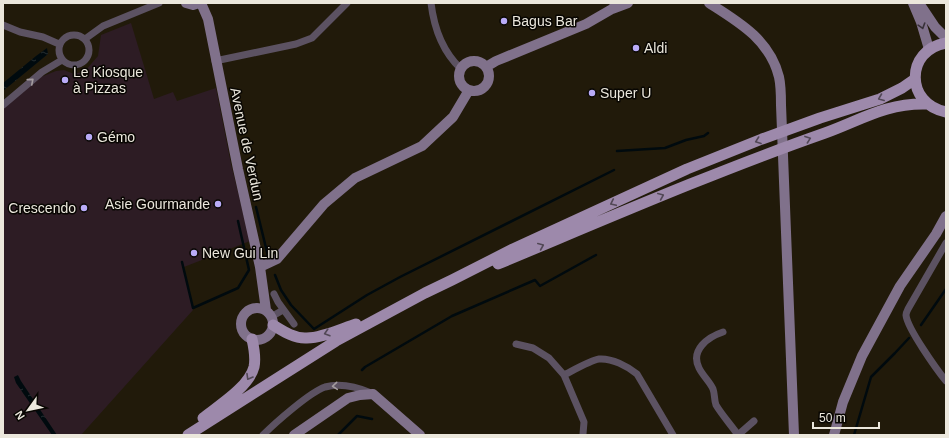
<svg xmlns="http://www.w3.org/2000/svg" width="949" height="438" viewBox="0 0 949 438" font-family="Arial,sans-serif">
<defs>
<pattern id="water-ripples" width="26" height="14" patternUnits="userSpaceOnUse"><rect width="26" height="14" fill="#000a0e"/><path d="M2 4q2-2 4 0t4 0M15 11q2-2 4 0t4 0" fill="none" stroke="#252e30"/></pattern>
</defs>
<rect width="100%" height="100%" fill="#211a0a"/>
<path fill="#2d1c24" d="M131,23L154,99L173,92L177,101L216,88L231,164L250,241L184,267L193,310L81,435H3V109L41,77L56,71L64,70L74,74L85,71L98,56L101,35Z"/>
<path fill="url(#water-ripples)" d="M47,48L48,54L3,91V83L36,56Z
M18,375L21,381L57,435H52L16,383L14,377Z"/>
<g fill="none" stroke-linecap="round" stroke-linejoin="round">
<path stroke="#000a0e" stroke-width="2.5" d="M617,151L665,148L686,140L704,136L708,133
M256,207L268,256
M182,262L193,308L238,288L249,270L238,221
M275,275L281,290L291,305L314,329L367,295L400,277L614,170
M921,325L946,289
M362,370L365,367L452,316L535,280L540,286L596,255
M338,435L357,416L372,419
M854,435L871,377L895,353L909,338"/>
<path stroke="#5c5262" stroke-width="7" d="M431,3C434,28 442,51 461,69
M3,25L20,32L43,37L59,44
M59 50a15 15 0 1 1 30 0a15 15 0 1 1-30 0Z
M85,39L103,26L159,3
M215,61L296,44L312,38L347,3
M3,105L42,72L62,60
M946,243L908,309C907,311 906,313 906,315C907,328 937,370 946,381
M274,294L278,302L294,324
M271,317L283,310
M723,332C708,337 690,350 699,368C703,376 710,382 713,389C715,394 714,400 716,405C722,415 731,425 738,435
M516,344L533,348L549,358L564,375L584,422L583,434
M564,375C572,371 591,360 599,359C612,358 627,366 637,374L673,435
M263,435C275,423 310,392 325,387C340,383 357,387 371,393
M738,435L754,421"/>
<path stroke="#80718b" stroke-width="10" d="M186,3L193,5L199,3
M201,3L208,19L238,169L260,267L266,310
M709,3C739,22 770,40 779,77C781,86 781,96 781,105L794,435
M913,3L921,22L929,49
M919,3L935,27L946,38
M612,9L628,3
M459 76a15 15 0 1 1 30 0a15 15 0 1 1-30 0Z
M486,67L496,61L586,24L612,9L618,3
M260,267L277,259L324,204L355,178L422,146L453,117L469,90
M241 324a16 16 0 1 1 32 0a16 16 0 1 1-32 0Z
M294,435L348,398L360,395L373,394L420,435
M834,435L843,402L862,356L900,286L936,234L946,216"/>
<path stroke="#9d89ab" stroke-width="11" d="M946,43C905,50 905,104 946,112
M498,264C606,219 714,172 825,133C861,120 886,103 926,104
M273,325C283,331 293,338 305,338C320,339 341,329 356,324
M203,418C218,406 249,387 254,367C256,358 254,348 252,339
M188,435L336,341L425,293L452,280L513,249L687,169L762,139L820,118L880,99L902,88L915,79"/>
</g>
<defs><path id="oneway-chevron" d="M-2-3.5L2.5 0L-2 3.5" fill="none" stroke-width="1.6" stroke-linecap="round" stroke-linejoin="round"/></defs>
<use stroke="#383139" href="#oneway-chevron" transform="translate(922 26) rotate(73)"/>
<g stroke="#a49c9f">
<use href="#oneway-chevron" transform="translate(31 81) rotate(-40)"/>
<use href="#oneway-chevron" transform="translate(335 386) rotate(175)"/>
</g>
<g stroke="#524856">
<use href="#oneway-chevron" transform="translate(881 98) rotate(158)"/>
<use href="#oneway-chevron" transform="translate(808 139) rotate(-20)"/>
<use href="#oneway-chevron" transform="translate(758 141) rotate(160)"/>
<use href="#oneway-chevron" transform="translate(661 196) rotate(-23)"/>
<use href="#oneway-chevron" transform="translate(613 203) rotate(155)"/>
<use href="#oneway-chevron" transform="translate(541 246) rotate(-23)"/>
<use href="#oneway-chevron" transform="translate(327 333) rotate(163)"/>
<use href="#oneway-chevron" transform="translate(249 377) rotate(120)"/>
</g>
<g fill="#b9abf7" stroke="#080602" stroke-width="1.5">
<circle cx="504" cy="21" r="4"/>
<circle cx="636" cy="48" r="4"/>
<circle cx="65" cy="80" r="4"/>
<circle cx="592" cy="93" r="4"/>
<circle cx="89" cy="137" r="4"/>
<circle cx="218" cy="204" r="4"/>
<circle cx="84" cy="208" r="4"/>
<circle cx="194" cy="253" r="4"/>
</g>
<g text-anchor="middle" dominant-baseline="central" stroke-width="3" stroke-linejoin="round" paint-order="stroke">
<g font-size="14" fill="#ebe7dc" stroke="#080602" text-anchor="start">
<text x="512" y="21">Bagus Bar</text>
<text x="644" y="48">Aldi</text>
<text x="73" y="72">Le Kiosque<tspan x="73" dy="16">à Pizzas</tspan></text>
<text x="600" y="93">Super U</text>
<text x="97" y="137">Gémo</text>
<text x="210" y="204" text-anchor="end">Asie Gourmande</text>
<text x="76" y="208" text-anchor="end">Crescendo</text>
<text x="202" y="253">New Gui Lin</text>
</g>
<g font-size="14" fill="#ebe7dc" stroke="#080602">
<text transform="translate(247 144) rotate(78)">Avenue de Verdun</text>
</g>
</g>
<rect width="949" height="438" fill="none" stroke="#ebe7dc" stroke-width="8"/>
<g transform="translate(28 410) rotate(237)" stroke="#080602" stroke-width="3" paint-order="stroke">
<path d="M0-3L7 15L0 10L-7 15Z" fill="#ebe7dc"/>
<text y="-6" font-size="11" font-weight="bold" text-anchor="middle" fill="#ebe7dc">N</text>
</g>
<path d="M813 422v6h66v-6" fill="none" stroke="#ebe7dc" stroke-width="2"/>
<text x="819" y="422" font-size="12" fill="#ebe7dc" stroke="#080602" stroke-width="3" paint-order="stroke">50 m</text>
</svg>
